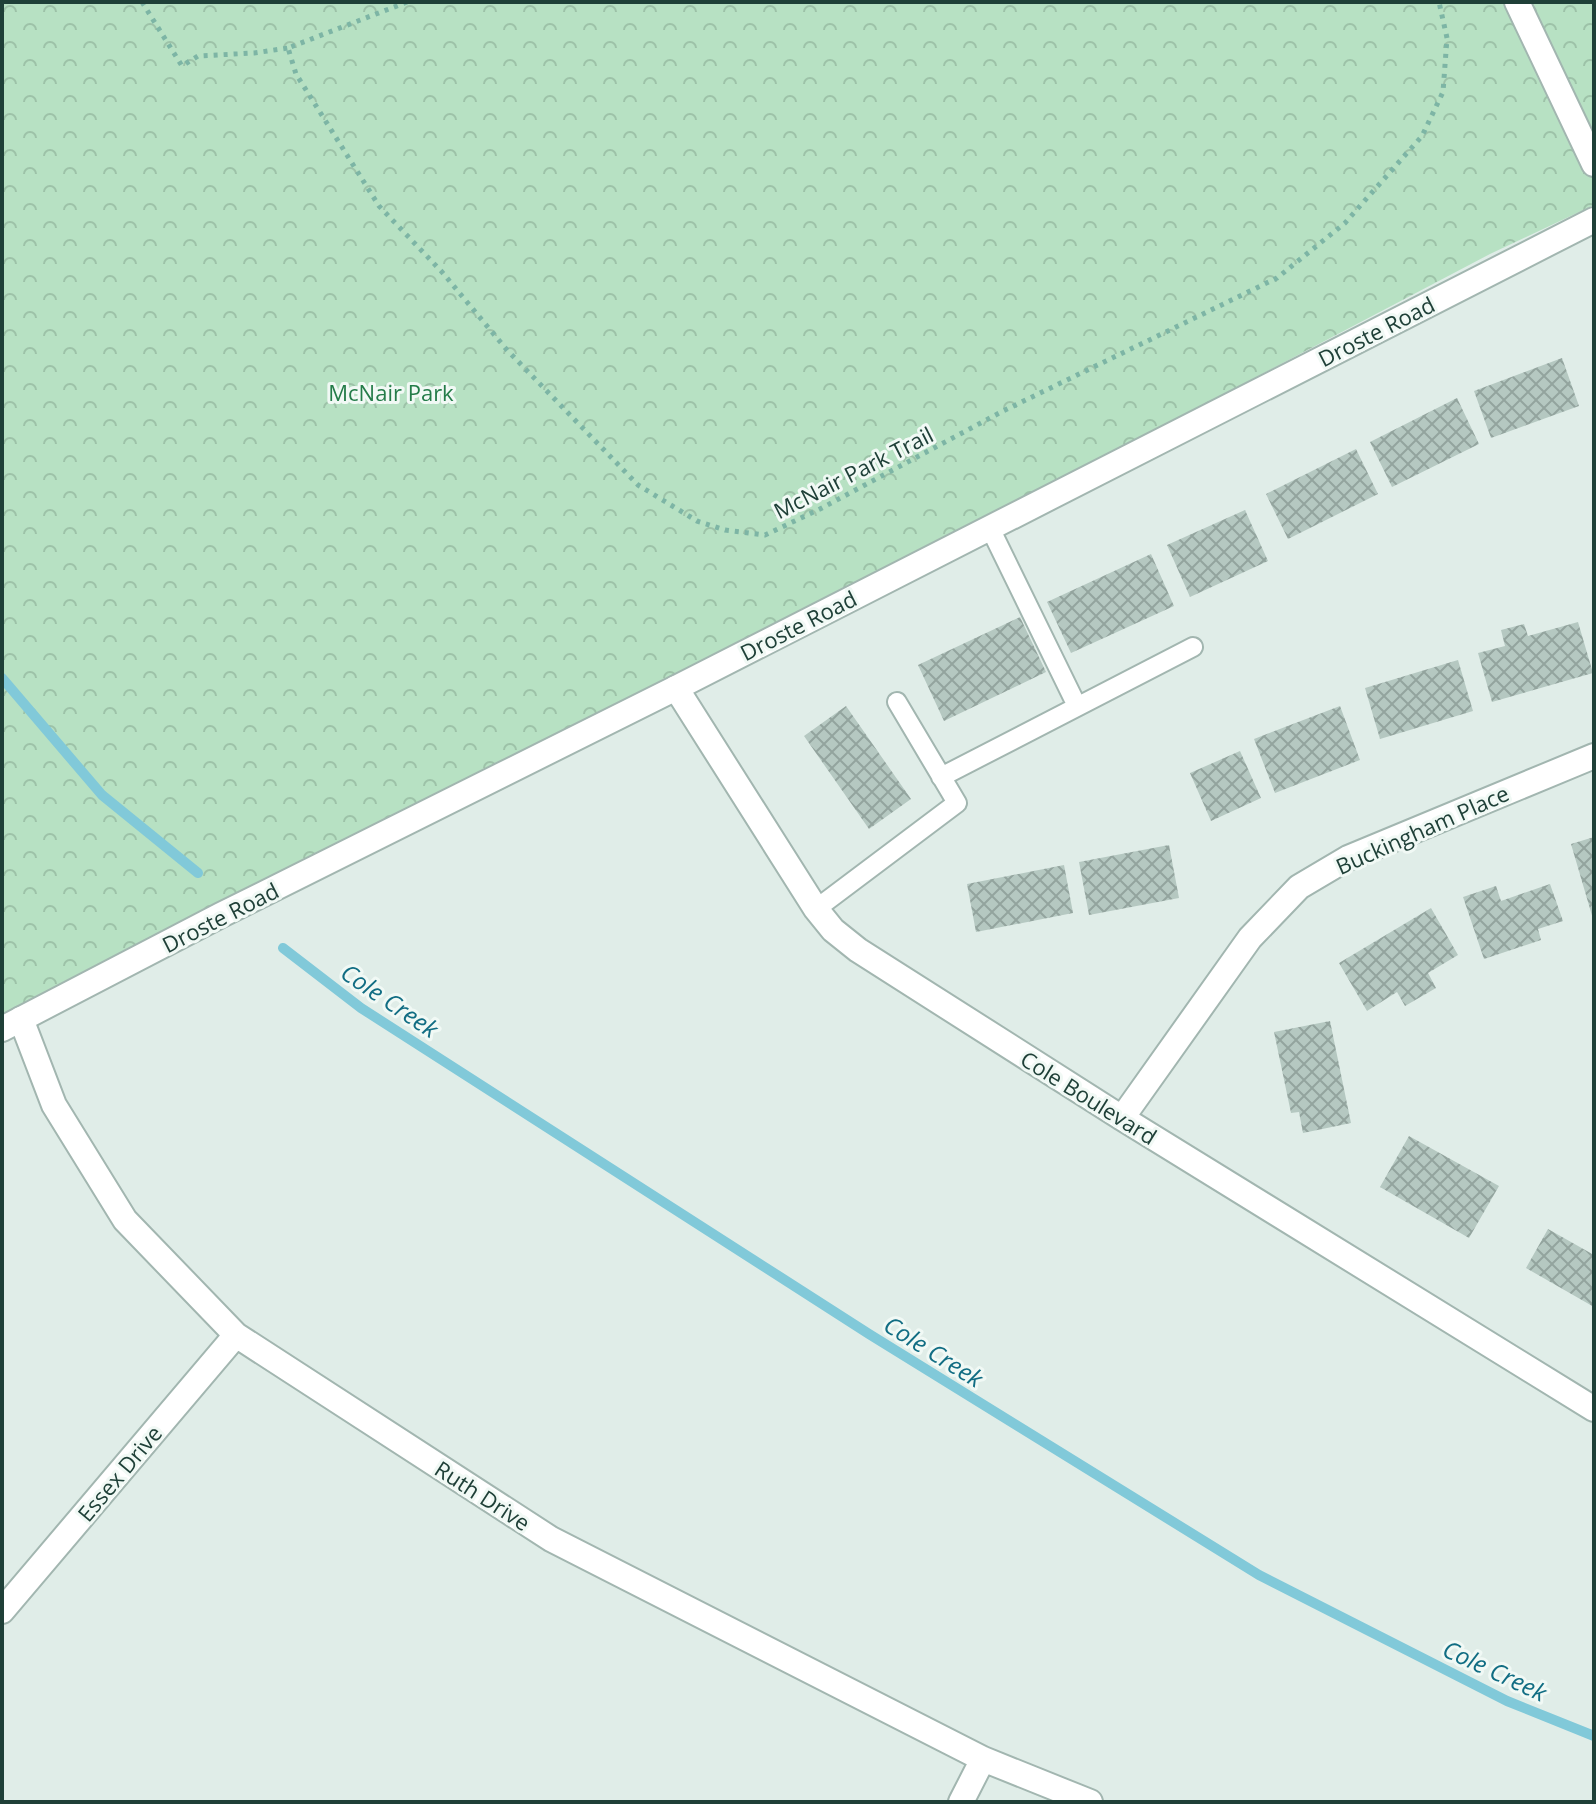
<svg xmlns="http://www.w3.org/2000/svg" width="1596" height="1804" viewBox="0 0 1596 1804" font-family="'Open Sans',sans-serif">
<defs>
<pattern id="forest-crowns" width="20" height="18" patternUnits="userSpaceOnUse" patternTransform="scale(2)"><rect width="20" height="18" fill="#b7e1c3"/><path d="M2 6a3 3 0 1 1 6 0M12 15a3 3 0 1 1 6 0" fill="none" stroke="#9dc2a8"/></pattern>
<pattern id="building-cross-hatch" width="8" height="8" patternUnits="userSpaceOnUse" patternTransform="scale(2)"><rect width="8" height="8" fill="#b5c8c1"/><path d="M0 0l8 8M0 8l8-8" fill="none" stroke="#93a49e"/></pattern>
</defs>
<rect width="100%" height="100%" fill="#e0ede8"/>
<path fill="url(#forest-crowns)" d="M2,2H1594V205L1490,254L2,1037Z"/>
<g fill="none" stroke-linecap="round" stroke-linejoin="round">
<path stroke="#81c9d9" stroke-width="10" d="M2,678L102,795L198,873
M283,948L361,1008L869,1334L1259,1575L1507,1701L1594,1736"/>
</g>
<path fill="url(#building-cross-hatch)" d="M1562,358L1579,406L1491,438L1474,391Z
M1457,398L1479,444L1392,487L1370,442Z
M1356,449L1378,494L1288,539L1266,494Z
M1245,510L1268,561L1190,597L1167,545Z
M1151,554L1174,606L1071,653L1047,602Z
M1020,617L1046,672L944,721L918,665Z
M1578,622L1593,673L1492,702L1478,653L1505,646L1501,630L1524,624L1528,636Z
M1458,660L1473,711L1380,739L1365,688Z
M846,706L911,799L869,829L804,736Z
M1340,706L1360,760L1275,793L1254,739Z
M1240,751L1261,798L1211,821L1190,773Z
M1594,837V919H1593L1571,844Z
M1169,845L1179,898L1089,915L1079,862Z
M1064,865L1073,913L976,932L967,884Z
M1550,884L1563,921L1538,929L1541,940L1484,959L1463,897L1496,886L1501,901Z
M1431,908L1458,955L1428,973L1436,988L1405,1006L1397,992L1367,1011L1339,963Z
M1330,1021L1351,1123L1303,1133L1299,1112L1291,1113L1274,1032Z
M1409,1136L1499,1186L1469,1238L1380,1187Z
M1548,1229L1594,1255V1307L1526,1268Z"/>
<g fill="none" stroke-linecap="round" stroke-linejoin="round">
<g stroke="#a2b6b0" stroke-width="22">
<path id="service" d="M990,528L1077,706
M941,777L1193,647
M816,909L957,803L897,702"/>
</g>
<g stroke="#a2b6b0" stroke-width="28">
<path id="minor" d="M1517,2L1594,164
M676,688L816,909L833,930L858,950L1122,1118L1594,1409
M21,1019L54,1105L125,1220L236,1335L551,1539L983,1759L1090,1802
M1122,1118L1250,938L1299,887L1348,858L1594,756
M2,1611L236,1335
M961,1802L983,1759"/>
</g>
<g stroke="#a2b6b0" stroke-width="28">
<path id="tertiary" d="M2,1029L221,915L676,688L1594,220"/>
</g>
<path stroke="#7db5a5" stroke-width="5" stroke-dasharray="4 6" stroke-linecap="butt" d="M142,2L182,66L198,56L254,53L288,48
M407,2L288,48L296,74L379,206L442,272L507,350L638,485L697,521L725,530L765,535L820,509L1003,411L1277,278L1345,223L1422,136L1443,92L1447,38L1439,2"/>
<use href="#service" stroke="#fff" stroke-width="18"/>
<use href="#minor" stroke="#fff" stroke-width="24"/>
<use href="#tertiary" stroke="#fff" stroke-width="24"/>
</g>
<g text-anchor="middle" dominant-baseline="central" stroke-width="6" stroke-linejoin="round" paint-order="stroke">
<g font-size="22" fill="#1f4038" stroke="#f1f9f5">
<text transform="translate(1376 331) rotate(-27)">Droste Road</text>
<text transform="translate(853 472) rotate(-27)">McNair Park Trail</text>
<text transform="translate(798 625) rotate(-27)">Droste Road</text>
<text transform="translate(1422 829) rotate(-24)">Buckingham Place</text>
<text transform="translate(220 917) rotate(-27)">Droste Road</text>
<text transform="translate(1089 1097) rotate(32)">Cole Boulevard</text>
<text transform="translate(119 1473) rotate(-50)">Essex Drive</text>
<text transform="translate(483 1495) rotate(33)">Ruth Drive</text>
</g>
<g font-size="22" fill="#247c49" stroke="#f1f9f5">
<text x="391" y="392">McNair Park</text>
</g>
<g font-size="24" font-style="italic" fill="#116d83" stroke="#f1f9f5">
<text transform="translate(390 1000) rotate(34)">Cole Creek</text>
<text transform="translate(934 1351) rotate(32)">Cole Creek</text>
<text transform="translate(1495 1670) rotate(25)">Cole Creek</text>
</g>
</g>
<rect width="1596" height="1804" fill="none" stroke="#1f4038" stroke-width="8"/>
</svg>
